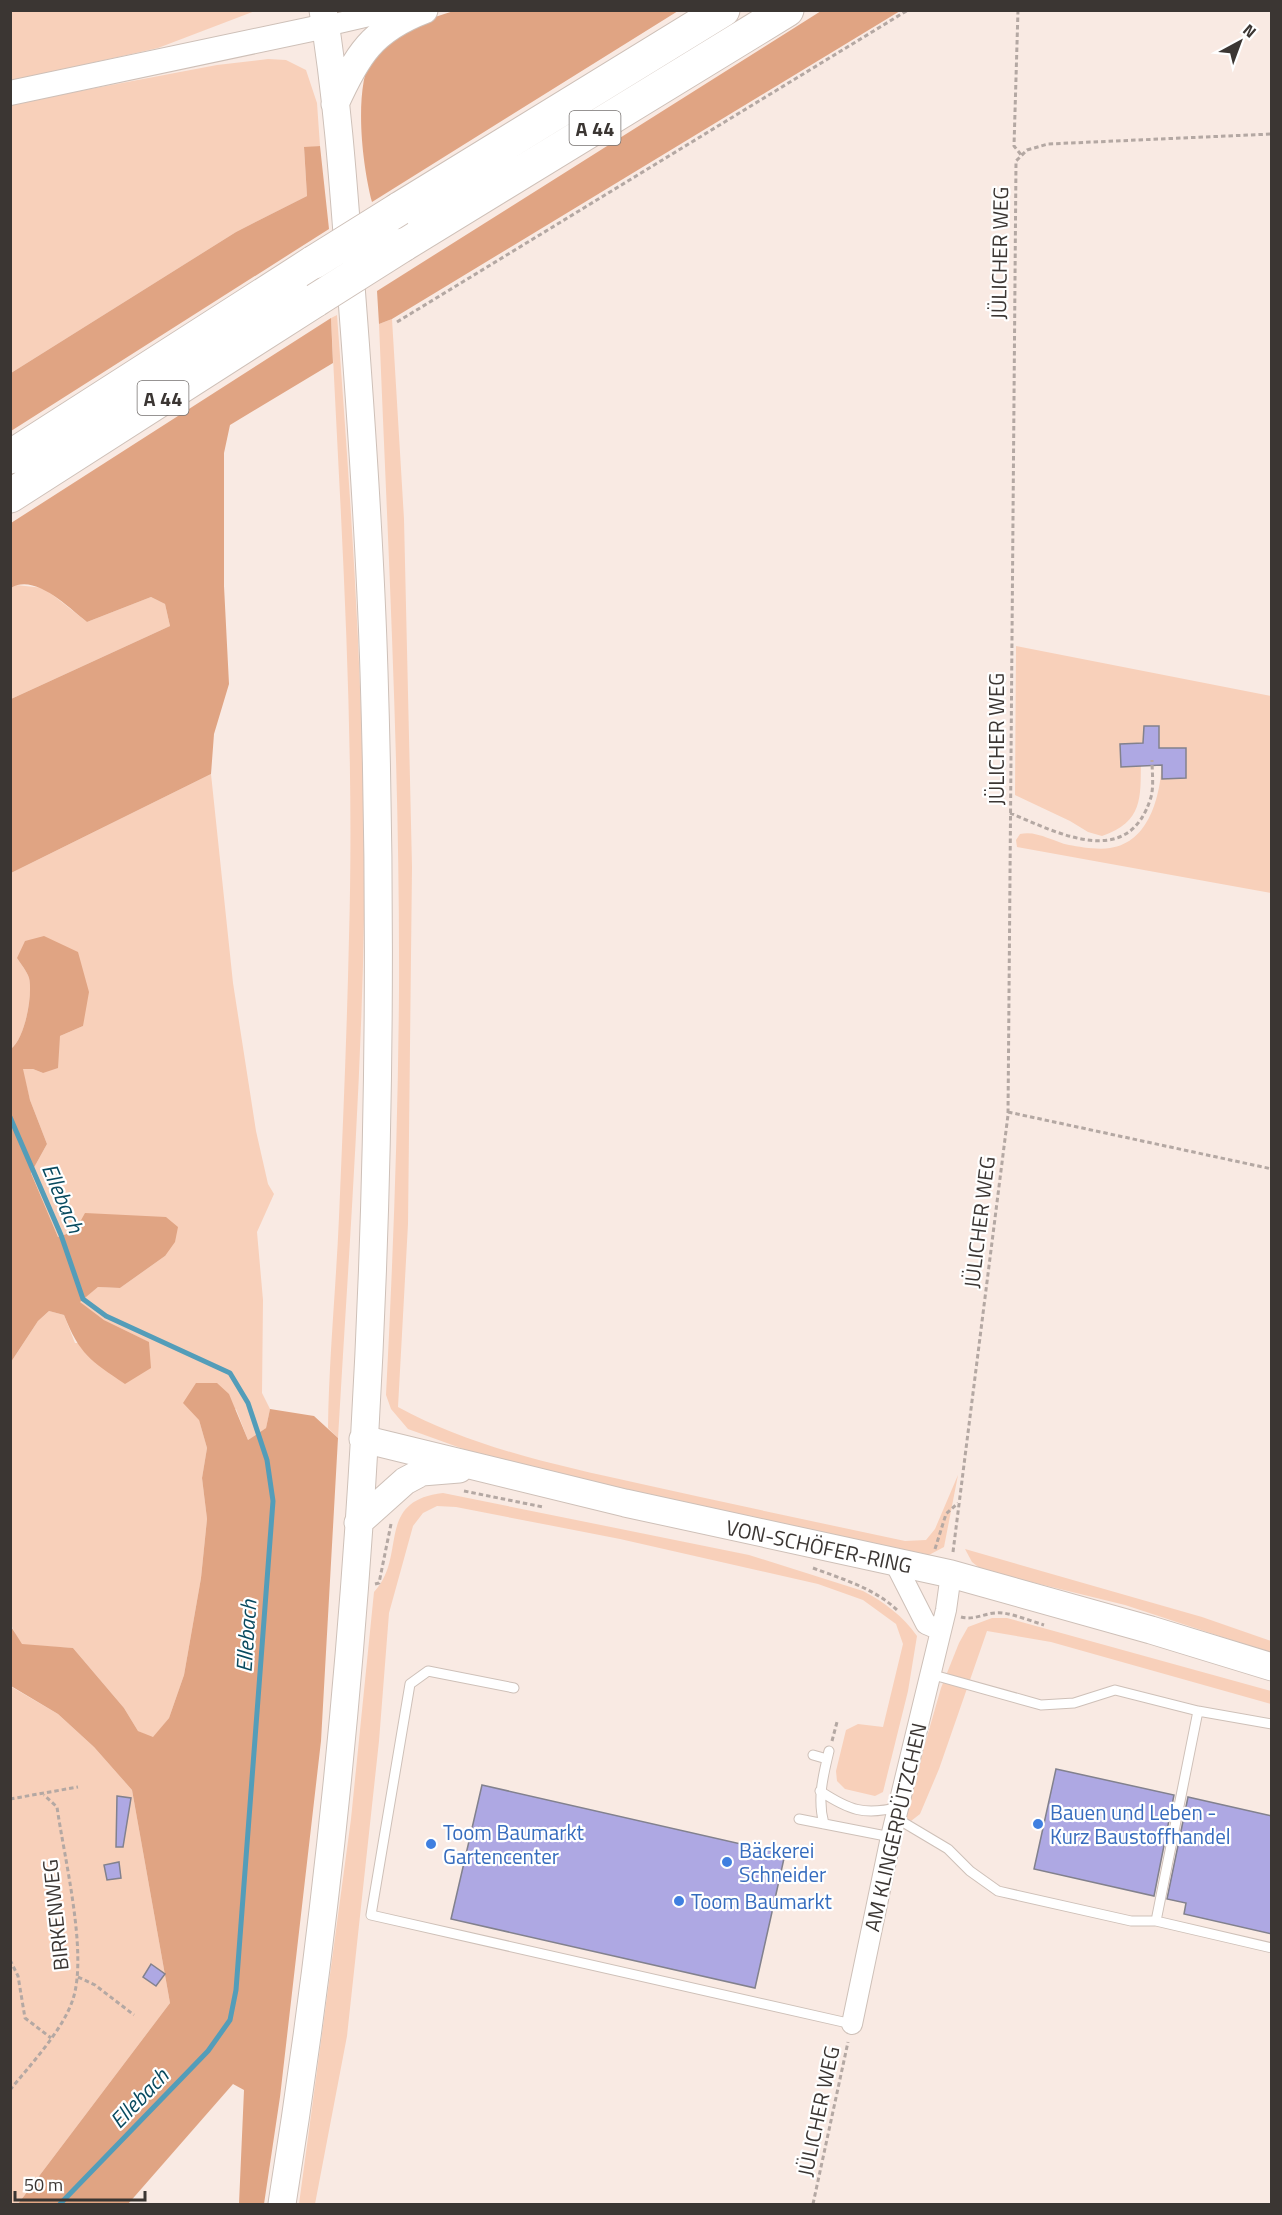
<svg xmlns="http://www.w3.org/2000/svg" width="1282" height="2215" viewBox="0 0 1282 2215" font-family="'Titillium Web',sans-serif">
<rect width="100%" height="100%" fill="#f9eae3"/>
<path fill="#f8d0ba" d="M10,11H255L158,48L11,81Z
M268,59L286,60L306,70L317,103L320,146L304,148L307,196L236,232L11,373V104L217,65Z
M337,315C352,516 366,717 364,919C361,1092 348,1265 338,1438L328,1428C329,1357 336,1287 339,1217C343,1124 347,1030 349,937C355,731 341,524 331,318Z
M392,319L404,519L412,867L408,1224L398,1407C468,1446 559,1466 637,1483C726,1503 816,1522 905,1541L926,1540L935,1529L958,1475L944,1547L927,1556L645,1498L480,1455L408,1429L391,1409L386,1395C393,1260 398,1126 399,991C400,769 388,546 379,324Z
M16,585L44,588L87,622L151,597L165,604L170,626L11,699V588Z
M1016,646L1271,696V893L1017,847L1016,840L1020,834C1036,830 1052,841 1069,845C1080,847 1098,850 1110,848C1152,842 1162,789 1162,755H1141C1140,794 1146,821 1102,836L1088,832L1070,821L1015,795Z
M211,774L233,983L256,1131L268,1184L274,1194L257,1232L263,1300L262,1393L270,1409L266,1428L248,1440L236,1409L199,1420L207,1448L202,1478L207,1519L201,1578L184,1675L169,1718L153,1738L138,1731L124,1708L73,1648L21,1645L11,1625V1362L38,1321L49,1311L64,1315L75,1343L148,1342L104,1320L79,1302L98,1287L120,1288L165,1256L75,1231L58,1237L31,1173L47,1144L30,1100L22,1069H33L43,1073L60,1036L83,1026L17,958C20,963 27,971 29,978C33,995 25,1038 11,1049V873Z
M443,1493L749,1555L863,1591C884,1602 903,1616 917,1636L908,1691L883,1792L875,1796L845,1789L837,1781L836,1771L846,1730L858,1724L883,1727L903,1644L896,1624L863,1600L818,1584L620,1539L456,1507L437,1506L423,1513L413,1526L389,1613L379,1741L347,2036L315,2204H299L351,1819L374,1592C408,1556 374,1501 443,1493Z
M965,1549L1202,1617L1271,1641V1653L1125,1605L982,1570L972,1562Z
M992,1618H1007L1271,1691V1704L1051,1642L987,1631L939,1769L920,1814L911,1821L902,1824L941,1688L959,1643L968,1627Z
M10,1686L58,1714L94,1747L132,1790L170,2003L18,2204H10Z"/>
<path fill="#e0a483" d="M454,11H678L372,202C362,163 353,89 373,53C385,33 433,17 454,11Z
M821,11H900L392,319L379,324L377,291Z
M320,146L329,229L11,431V373L236,232L307,196L304,147Z
M331,318L333,363L230,425L224,453V586L229,684L214,734L211,774L11,873V699L170,626L165,604L151,597L87,622C69,608 35,573 11,588V523Z
M44,936L78,952L89,992L83,1026L60,1036L58,1068L43,1073L33,1069H23L30,1100L47,1144L31,1173L58,1237L75,1231L85,1213L166,1217L178,1227L175,1242L165,1256L120,1288L98,1287L80,1302L104,1320L149,1342L151,1368L125,1384C90,1360 80,1355 64,1315L49,1311L38,1321L11,1362V1049C25,1038 33,995 29,978C27,971 20,963 17,958L25,941Z
M196,1383H217L229,1394L248,1440L266,1428L270,1409L314,1416L338,1438L321,1741L280,2097L264,2204H239L244,2090L233,2084L128,2204H18L170,2003L132,1790L94,1747L58,1714L11,1686L10,1625L22,1644L73,1648L124,1708L138,1731L153,1737L169,1718L184,1675L201,1578L207,1519L202,1478L207,1448L199,1420L183,1403Z"/>
<g fill="none" stroke-linecap="round" stroke-linejoin="round">
<path stroke="#539db9" stroke-width="5" d="M10,1117L61,1235L83,1299L106,1316L230,1373L248,1403L267,1460L273,1501L236,1990L230,2020L208,2051L60,2204"/>
</g>
<path fill="#aea8e3" stroke="#82818d" stroke-width="1.5" d="M1144,726H1159V748H1186V778L1162,779V765L1121,767L1120,744L1143,743Z
M1056,1769L1174,1795L1154,1896L1034,1869Z
M482,1785L785,1854L755,1988L451,1919Z
M117,1796L131,1798L123,1847H116Z
M1188,1797L1272,1816V1934L1184,1914L1186,1903L1167,1899Z
M119,1862L121,1878L107,1880L104,1865Z
M151,1964L165,1974L156,1986L143,1977Z"/>
<g fill="none" stroke-linecap="round" stroke-linejoin="round">
<g stroke="#cec0b8" stroke-width="11">
<path id="service" d="M930,1674L1041,1705L1074,1703L1115,1690L1198,1711L1272,1724
M514,1688L428,1671L410,1684L371,1915L852,2024
M813,1755L827,1759
M820,1791C849,1810 864,1816 899,1807
M896,1818L948,1849L970,1871L998,1891L1131,1921H1156L1272,1948
M799,1819L891,1837
M824,1824C817,1799 823,1776 829,1751
M1156,1921L1198,1711"/>
</g>
<g stroke="#cec0b8" stroke-width="22">
<path id="minor" d="M326,26L395,10
M895,1563L926,1624L940,1630
M852,2024L891,1837L946,1610L951,1574"/>
</g>
<g stroke="#cec0b8" stroke-width="26">
<path id="tertiary" d="M10,93L326,26"/>
</g>
<g stroke="#cec0b8" stroke-width="29">
<path id="secondary" d="M335,104C357,55 372,30 424,10
M363,1439L625,1503L951,1574L1151,1630L1272,1667
M358,1523L405,1481L422,1472L459,1469
M282,2204C363,1702 390,1180 374,672C370,543 361,414 351,286C344,194 338,101 323,10"/>
</g>
<g stroke="#cec0b8" stroke-width="35">
<path id="motorway" d="M399,209L723,10
M403,245L787,10
M10,457L314,262
M10,496L316,300"/>
</g>
<path stroke="#b4a8a3" stroke-width="3" stroke-dasharray="4.5 3" stroke-linecap="butt" d="M1018,10L1014,146L1022,156
M397,322L908,10
M1010,813C1058,833 1129,871 1151,797C1154,786 1152,772 1152,760
M1008,1112L1272,1169
M464,1491L543,1507
M935,1549L946,1514L958,1503
M953,1552L1008,1115L1016,161L1027,150L1048,144L1272,134
M813,1568C842,1579 874,1588 897,1610
M375,1584L379,1583L391,1524
M961,1617C976,1621 987,1611 1003,1613C1016,1615 1031,1621 1044,1625
M832,1741L837,1722
M10,1799L78,1787
M10,1960L18,1976L25,2018L51,2038
M78,1977L95,1985L134,2015
M10,2090C31,2064 63,2030 73,1999C88,1953 64,1857 57,1807L44,1795
M813,2204L848,2042"/>
<use href="#service" stroke="#fff" stroke-width="9"/>
<use href="#minor" stroke="#fff" stroke-width="20"/>
<use href="#tertiary" stroke="#fff" stroke-width="24"/>
<use href="#secondary" stroke="#fff" stroke-width="27"/>
<use href="#motorway" stroke="#fff" stroke-width="33"/>
<g stroke="#cec0b8" stroke-width="35" stroke-linecap="butt">
<path id="motorway-bridge" d="M314,262L399,209
M316,300L403,245"/>
</g>
<use href="#motorway-bridge" stroke="#fff" stroke-width="33"/>
</g>
<g fill="#3f7fe0" stroke="#fff" stroke-width="2">
<circle cx="1038" cy="1824" r="6"/>
<circle cx="431" cy="1844" r="6"/>
<circle cx="727" cy="1862" r="6"/>
<circle cx="679" cy="1901" r="6"/>
</g>
<g text-anchor="middle" dominant-baseline="central" stroke-width="4.5" stroke-linejoin="round" paint-order="stroke">
<g fill="#fff" stroke="#767270" stroke-width="1.5">
<rect x="569.5" y="111" width="51" height="34" rx="4.5"/>
<rect x="137.5" y="381" width="51" height="34" rx="4.5"/>
</g>
<g font-size="20" font-weight="bold" fill="#3b3633">
<text x="595" y="128">A 44</text>
<text x="163" y="398">A 44</text>
</g>
<g font-size="21" fill="#3b3633" stroke="#fff">
<text transform="translate(999 253) rotate(-89)">JÜLICHER WEG</text>
<text transform="translate(996 739) rotate(-90)">JÜLICHER WEG</text>
<text transform="translate(979 1222) rotate(-83)">JÜLICHER WEG</text>
<text transform="translate(819 1546) rotate(12)">VON-SCHÖFER-RING</text>
<text transform="translate(895 1827) rotate(-77)">AM KLINGERPÜTZCHEN</text>
<text transform="translate(55 1915) rotate(-96)">BIRKENWEG</text>
<text transform="translate(818 2111) rotate(-78)">JÜLICHER WEG</text>
</g>
<g font-size="21" fill="#366cbe" stroke="#fff" text-anchor="start">
<text x="1050" y="1812">Bauen und Leben -<tspan x="1050" dy="24">Kurz Baustoffhandel</tspan></text>
<text x="443" y="1832">Toom Baumarkt<tspan x="443" dy="24">Gartencenter</tspan></text>
<text x="739" y="1850">Bäckerei<tspan x="739" dy="24">Schneider</tspan></text>
<text x="691" y="1901">Toom Baumarkt</text>
</g>
<g font-size="22" font-style="italic" fill="#084a5f" stroke="#fff">
<text transform="translate(63 1198) rotate(67)">Ellebach</text>
<text transform="translate(246 1636) rotate(-86)">Ellebach</text>
<text transform="translate(139 2098) rotate(-46)">Ellebach</text>
</g>
</g>
<rect width="1282" height="2215" fill="none" stroke="#3b3633" stroke-width="24"/>
<g transform="translate(1240 42) rotate(41)" stroke="#ffffff" stroke-width="4.5" paint-order="stroke">
<path d="M0-4.5L10 22L0 15L-10 22Z" fill="#3b3633"/>
<text y="-9" font-size="16" font-weight="bold" text-anchor="middle" fill="#3b3633">N</text>
</g>
<path d="M15 2191v9h130v-9" fill="none" stroke="#3b3633" stroke-width="3"/>
<text x="24" y="2191" font-size="18" fill="#3b3633" stroke="#ffffff" stroke-width="4.5" paint-order="stroke">50 m</text>
</svg>
